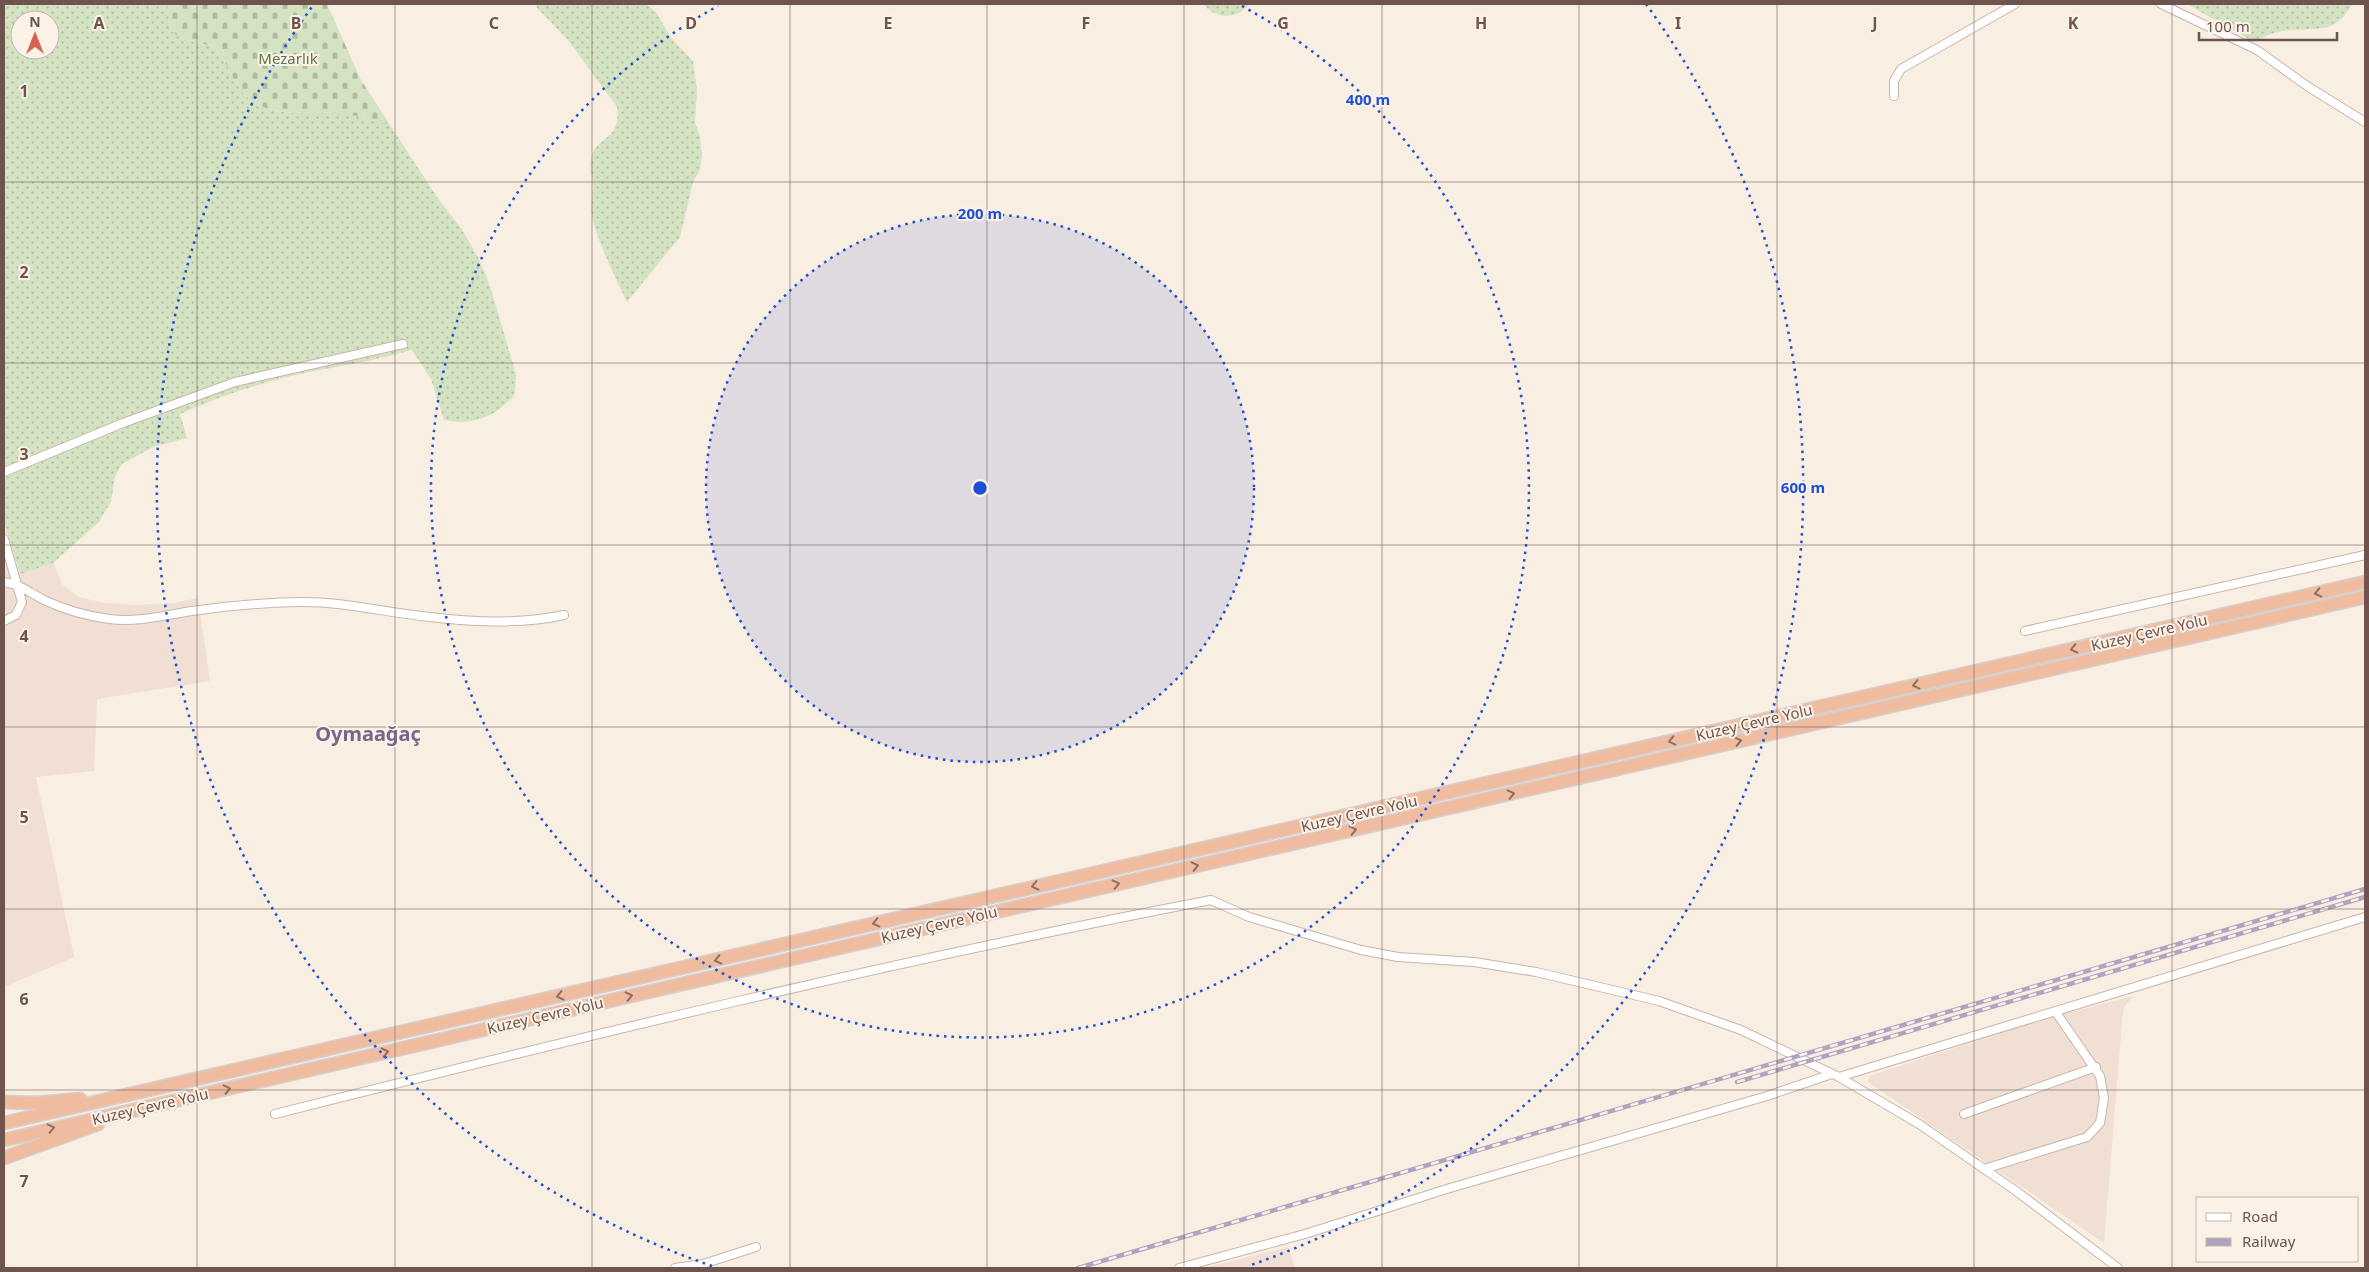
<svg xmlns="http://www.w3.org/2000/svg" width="2369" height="1272" viewBox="0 0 2369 1272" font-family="'Noto Sans',sans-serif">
<defs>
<pattern id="grass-dots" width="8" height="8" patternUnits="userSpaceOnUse" patternTransform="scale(1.25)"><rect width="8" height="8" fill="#d4e4c3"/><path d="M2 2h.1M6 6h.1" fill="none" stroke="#b0bba1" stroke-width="1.8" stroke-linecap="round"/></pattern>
<pattern id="cemetery-stones" width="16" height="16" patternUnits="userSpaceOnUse" patternTransform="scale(1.25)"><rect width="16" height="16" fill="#d4e4c3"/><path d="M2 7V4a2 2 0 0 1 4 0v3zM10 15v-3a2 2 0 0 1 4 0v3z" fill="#b0bba1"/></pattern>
</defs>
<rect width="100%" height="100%" fill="#f9eee2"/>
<path fill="#f0dfd2" d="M4,522L19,574L53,563L62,584L78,597L105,603L135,605L173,603L198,598L210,681L97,699L94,771L36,777L74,957L4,987Z
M2134,996L2127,1003L2123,1010L2104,1243L1868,1082L1869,1076L2044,1019Z
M1288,1247L1295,1268H1203Z"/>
<path fill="url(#grass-dots)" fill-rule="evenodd" d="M4,4H167L171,31L183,39L213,46C228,60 232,83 246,96C271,119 307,111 338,113C356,115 373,119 390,125L439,200L461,228L479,259L490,286L516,374L515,394C497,417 473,426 444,420L431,379L412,350C375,361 338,366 300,374C259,383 219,397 180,414L187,438L153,447L122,464L115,476L111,502L99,522L53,563L20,574L4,522ZM20,20H50V50H20Z
M536,4H646L656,12L671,38L693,61L697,90L695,123L700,136L702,156L700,170L693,182L680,237L627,302C617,281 591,229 591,208C591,201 593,193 593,185C592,175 588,165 592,155C599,135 621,140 617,107L568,40L537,8Z
M1204,4H1249C1239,19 1214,20 1204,4Z
M2187,4H2352C2337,32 2323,28 2295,30C2280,30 2267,35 2254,42Z"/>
<path fill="url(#cemetery-stones)" d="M167,4H327L361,80L390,125C373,119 356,115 338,113C307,111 271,119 246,96C232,83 228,60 213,46L183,39L171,31Z"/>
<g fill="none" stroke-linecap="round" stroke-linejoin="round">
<g stroke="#c8b5ab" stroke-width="10">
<path id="minor" d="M2161,4L2257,50L2307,86L2365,122
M1894,96V81L1901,69L2015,4
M4,472L123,423L235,382L403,344
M4,539L22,602L16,615L4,621
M4,582C20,584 30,593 44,600C65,610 87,616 109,619C137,623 164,615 192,611C227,606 262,603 297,602C340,601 379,611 421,616C469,622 517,625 564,615
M2025,631L2365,555
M1839,1077L2365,917
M275,1114C585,1036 897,960 1211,900L1249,917L1361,950L1398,957L1474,962L1536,972L1659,1001L1741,1030L1839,1077L1919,1124L2016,1191L2118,1268
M1964,1114L2096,1067
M1984,1169L2087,1137L2100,1123L2104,1098L2100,1076L2055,1011
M675,1268L703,1264L756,1247
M1179,1268L1305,1234L1450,1188L1767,1096L1832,1074"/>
</g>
<g stroke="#d6cfcd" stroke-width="15">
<path id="trunk" d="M4,1102L37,1103L80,1099
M4,1123L2365,582
M4,1140L2365,597
M4,1158L98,1124"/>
</g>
<use href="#minor" stroke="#fff" stroke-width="8"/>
<use href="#trunk" stroke="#efbca0" stroke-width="12"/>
<g stroke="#b0a3c0" stroke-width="4.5">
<path id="rail" d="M1737,1082L2365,897
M1078,1268L2365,889"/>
</g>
<use href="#rail" stroke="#fdf2e8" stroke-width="2.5" stroke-dasharray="8" stroke-linecap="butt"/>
</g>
<defs><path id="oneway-chevron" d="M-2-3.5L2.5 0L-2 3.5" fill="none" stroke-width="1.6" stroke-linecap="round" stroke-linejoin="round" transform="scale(1.25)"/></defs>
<g stroke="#8e6e61">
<use href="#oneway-chevron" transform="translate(2318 593) rotate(167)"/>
<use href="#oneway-chevron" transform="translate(2074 649) rotate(167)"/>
<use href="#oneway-chevron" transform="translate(1916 685) rotate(167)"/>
<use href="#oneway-chevron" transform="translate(1672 741) rotate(167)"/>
<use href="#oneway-chevron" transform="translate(1738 741) rotate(-13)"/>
<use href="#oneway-chevron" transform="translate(1511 794) rotate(-13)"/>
<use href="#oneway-chevron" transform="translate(1353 830) rotate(-13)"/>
<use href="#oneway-chevron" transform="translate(1195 866) rotate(-13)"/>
<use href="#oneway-chevron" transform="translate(1116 884) rotate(-13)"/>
<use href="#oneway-chevron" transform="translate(1035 886) rotate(167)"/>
<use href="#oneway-chevron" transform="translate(876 923) rotate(167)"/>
<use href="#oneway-chevron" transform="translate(718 960) rotate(167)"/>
<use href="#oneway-chevron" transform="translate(560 996) rotate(167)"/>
<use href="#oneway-chevron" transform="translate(629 996) rotate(-13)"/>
<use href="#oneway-chevron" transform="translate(385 1052) rotate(-13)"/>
<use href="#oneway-chevron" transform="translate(227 1089) rotate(-13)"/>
<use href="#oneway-chevron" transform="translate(51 1128) rotate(-13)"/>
</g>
<path fill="none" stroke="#6e544c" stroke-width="1" stroke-opacity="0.55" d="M197,4V1268M395,4V1268M592,4V1268M790,4V1268M987,4V1268M1184,4V1268M1382,4V1268M1579,4V1268M1777,4V1268M1974,4V1268M2172,4V1268M4,182H2365M4,363H2365M4,545H2365M4,727H2365M4,909H2365M4,1090H2365"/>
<circle cx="980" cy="488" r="274" fill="#1d4ed8" fill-opacity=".12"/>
<g fill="none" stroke="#1d4ed8" stroke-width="2.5" stroke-dasharray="2.5 5">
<circle cx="980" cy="488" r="274"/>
<path d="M1242 6A549 549 0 1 1 718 6"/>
<path d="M712 1266A823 823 0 0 1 314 4M1646 4A823 823 0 0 1 1248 1266"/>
</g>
<g text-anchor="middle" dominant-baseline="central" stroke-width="4" stroke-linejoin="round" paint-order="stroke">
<g font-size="15" fill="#5b7848" stroke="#fdf2e8">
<text x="288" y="58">Mezarlık</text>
</g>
<g font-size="15" fill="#6e544c" stroke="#fdf2e8">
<text transform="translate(2149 632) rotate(-13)">Kuzey Çevre Yolu</text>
<text transform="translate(1754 722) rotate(-13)">Kuzey Çevre Yolu</text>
<text transform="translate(1359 813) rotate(-13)">Kuzey Çevre Yolu</text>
<text transform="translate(939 924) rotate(-13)">Kuzey Çevre Yolu</text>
<text transform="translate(545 1015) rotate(-13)">Kuzey Çevre Yolu</text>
<text transform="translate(150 1106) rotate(-13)">Kuzey Çevre Yolu</text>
</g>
<g font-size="20" font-weight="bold" fill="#7a648a" stroke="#fdf2e8">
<text x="368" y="733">Oymaağaç</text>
</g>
</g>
<g font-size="16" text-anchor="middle" font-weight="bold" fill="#6e544c" stroke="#fdf2e8" stroke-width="4" stroke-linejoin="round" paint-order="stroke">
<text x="99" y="29">A</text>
<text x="296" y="29">B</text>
<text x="494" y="29">C</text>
<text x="691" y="29">D</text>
<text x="888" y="29">E</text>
<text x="1086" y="29">F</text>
<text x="1283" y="29">G</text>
<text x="1481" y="29">H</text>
<text x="1678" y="29">I</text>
<text x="1875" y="29">J</text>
<text x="2073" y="29">K</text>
<text x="24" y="97">1</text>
<text x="24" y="278">2</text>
<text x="24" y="460">3</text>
<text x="24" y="642">4</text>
<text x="24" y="823">5</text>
<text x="24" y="1005">6</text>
<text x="24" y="1187">7</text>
</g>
<circle cx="980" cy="488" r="8" fill="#1d4ed8" stroke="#fdf2e8" stroke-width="2.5"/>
<g font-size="15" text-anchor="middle" font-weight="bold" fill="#1d4ed8" stroke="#fdf2e8" stroke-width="4" stroke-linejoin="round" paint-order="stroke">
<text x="1368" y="105">400 m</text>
<text x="980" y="219">200 m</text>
<text x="1803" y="493">600 m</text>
</g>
<rect width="2369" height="1272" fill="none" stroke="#6e544c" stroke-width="10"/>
<rect x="2196" y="1197" width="162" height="65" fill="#fdf2e8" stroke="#c4b3aa"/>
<rect x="2206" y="1213" width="25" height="8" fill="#ffffff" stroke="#c4b3aa"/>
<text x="2242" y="1222" font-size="15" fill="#6e544c">Road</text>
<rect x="2206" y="1238" width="25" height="8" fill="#b0a3c0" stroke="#c4b3aa"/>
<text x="2242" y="1247" font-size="15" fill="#6e544c">Railway</text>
<g transform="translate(35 35)"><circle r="24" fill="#fdf2e8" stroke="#c4b3aa"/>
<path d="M0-4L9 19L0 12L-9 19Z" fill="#d66454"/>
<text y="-8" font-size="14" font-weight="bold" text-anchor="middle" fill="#6e544c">N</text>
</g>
<path d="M2199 32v8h138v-8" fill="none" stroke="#6e544c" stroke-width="2.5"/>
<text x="2206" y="32" font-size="15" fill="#6e544c" stroke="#fdf2e8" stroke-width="4" paint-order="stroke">100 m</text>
</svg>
